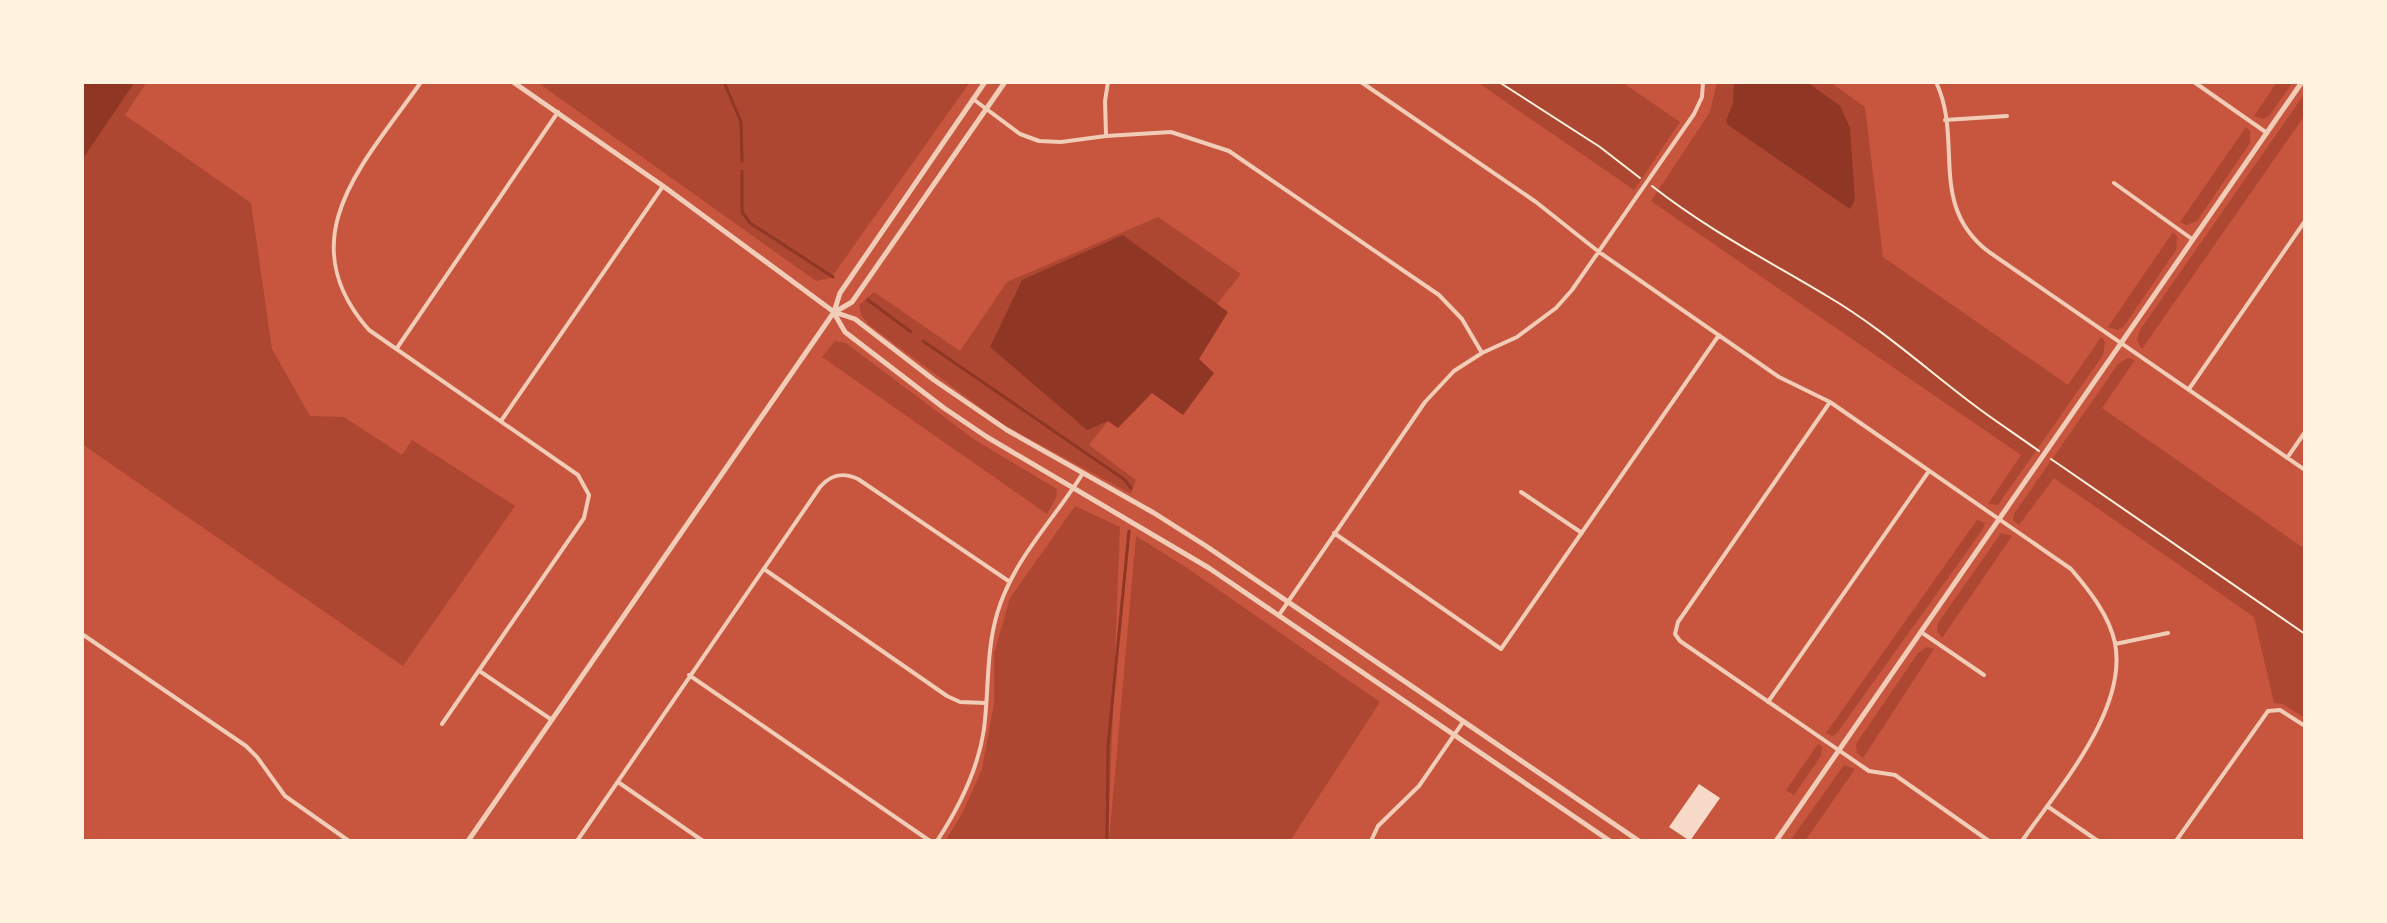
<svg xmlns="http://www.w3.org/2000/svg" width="2387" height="923" viewBox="0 0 2387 923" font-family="'IBM Plex Sans',sans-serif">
<rect width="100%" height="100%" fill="#c8553d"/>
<path fill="#ae4732" d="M135,82H147L125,115L251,203L272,349L310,416L344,417L402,455L412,440L515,506L403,666L82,444V160Z
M537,82H970L836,271L830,278L816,281Z
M1477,82H1622L1680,122L1634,190Z
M1717,82H1830L1865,107L1883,257L2068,385L2101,337L2105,342L2103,355L1998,505L1988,504L2021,455L1651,201L1710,112Z
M2277,82H2293L2269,116L2263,119L2254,116Z
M2305,93V115L2142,349L2137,340L2140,330Z
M2246,127L2250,131V143L2197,221L2186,225L2180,222Z
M1158,217L1241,274L1118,428L1108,421L1089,445L1136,480L1131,494L1004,425L869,325L861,315L859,305L874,292L960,351L1007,282Z
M2173,232L2177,237L2176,250L2124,326L2118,330L2108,327Z
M835,341L846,343L975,440L1057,489L1056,498L1047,514L822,357Z
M2128,358L2135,360L2102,408L2302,547L2305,544V718L2283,704L2274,703L2254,617L2054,478L2019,525L2013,520L2014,514L2118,364Z
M1075,506L1120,527L1108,841H945L962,814L982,769L994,703V653L1010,598Z
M1977,520L1985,523L1983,529L1837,733L1833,736L1826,733Z
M2001,533L2012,536L1942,638L1937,631L1938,623Z
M1136,536L1187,568L1380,702L1290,841H1109Z
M1927,647L1934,649L1863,758L1857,753L1856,744L1918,653Z
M1818,744L1822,746L1821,756L1794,795L1786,790Z
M1844,765L1855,769L1805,841H1790Z"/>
<path fill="#8f3625" d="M82,82H135L82,160Z
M1734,82H1807L1840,106L1850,128L1855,200L1850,209L1728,125L1726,121L1733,103Z
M1123,235L1228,312L1199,359L1214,373L1183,415L1152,393L1118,428L1108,421L1087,430L990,347L1022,280Z"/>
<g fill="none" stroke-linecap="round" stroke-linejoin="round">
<path stroke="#8f3625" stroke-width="3" d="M724,82L741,122L742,161
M742,171V212L750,223L833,277
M868,300L911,332
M923,341L1125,480L1131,488
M1107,841L1108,746L1129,531"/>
</g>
<path fill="#f7dbc8" d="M1699,784L1720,798L1690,841L1669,827Z"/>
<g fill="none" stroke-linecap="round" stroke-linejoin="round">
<path stroke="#fff3e0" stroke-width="2" d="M1499,82L1600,147L1640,178
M1652,186C1708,230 1767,260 1827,296C1880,327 1925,368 1974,405C1995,421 2017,435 2039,451
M2051,459L2305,634"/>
<path stroke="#f1ccb7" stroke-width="4" d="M421,82C366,161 287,237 369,330L578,475L589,495L584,518L442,724
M1361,82L1536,202L1599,252L1779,377L1830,402L2071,569C2089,590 2109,615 2115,643C2128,710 2058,789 2022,841
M1936,82C1964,141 1927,205 1989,252L2305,470
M2194,82L2267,133
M973,99L1020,134L1039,141L1061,142L1106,136L1171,132L1229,151L1439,295L1462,319L1482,353
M1945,120L2007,116
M1106,135L1105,101L1108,82
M2114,183L2192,239
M397,348L558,112
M2189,389L2305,221
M1830,402L1678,622L1675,634L1680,641L1869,771L1895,775L1989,841
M501,421L663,186
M2287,458L2305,432
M1521,492L1582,533
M1334,533L1501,649L1719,335
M764,569L947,696L960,702L986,703
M1279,615L1425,402L1454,371L1482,353L1517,337L1556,308L1572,290L1694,114L1702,97L1703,82
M1921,632L1984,675
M82,634L246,746L257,757L285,796L349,841
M2115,644L2168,633
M481,672L552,720
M689,675L930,841
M1768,702L1929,471
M618,782L703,841
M2047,806L2098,841
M577,841L820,487C831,474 843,472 858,479L1010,582
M937,841C960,806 978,770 984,729C989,690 986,652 997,614C1013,559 1054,520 1083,473
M1371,841L1378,826L1419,786L1463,722
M2176,841L2268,711L2280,710L2305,726"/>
<path stroke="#f1ccb7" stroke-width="5" d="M513,82L663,186L834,312L855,319L934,380L1007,430L1154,513L1206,546L1639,841
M835,312L852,302L1005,82
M834,313L845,332L944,408L987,437L1209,568L1610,841
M468,841L834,312L840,293L985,82
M1776,841L2302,82"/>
</g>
<rect width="2387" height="923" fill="none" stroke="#fff3e0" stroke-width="168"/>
</svg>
